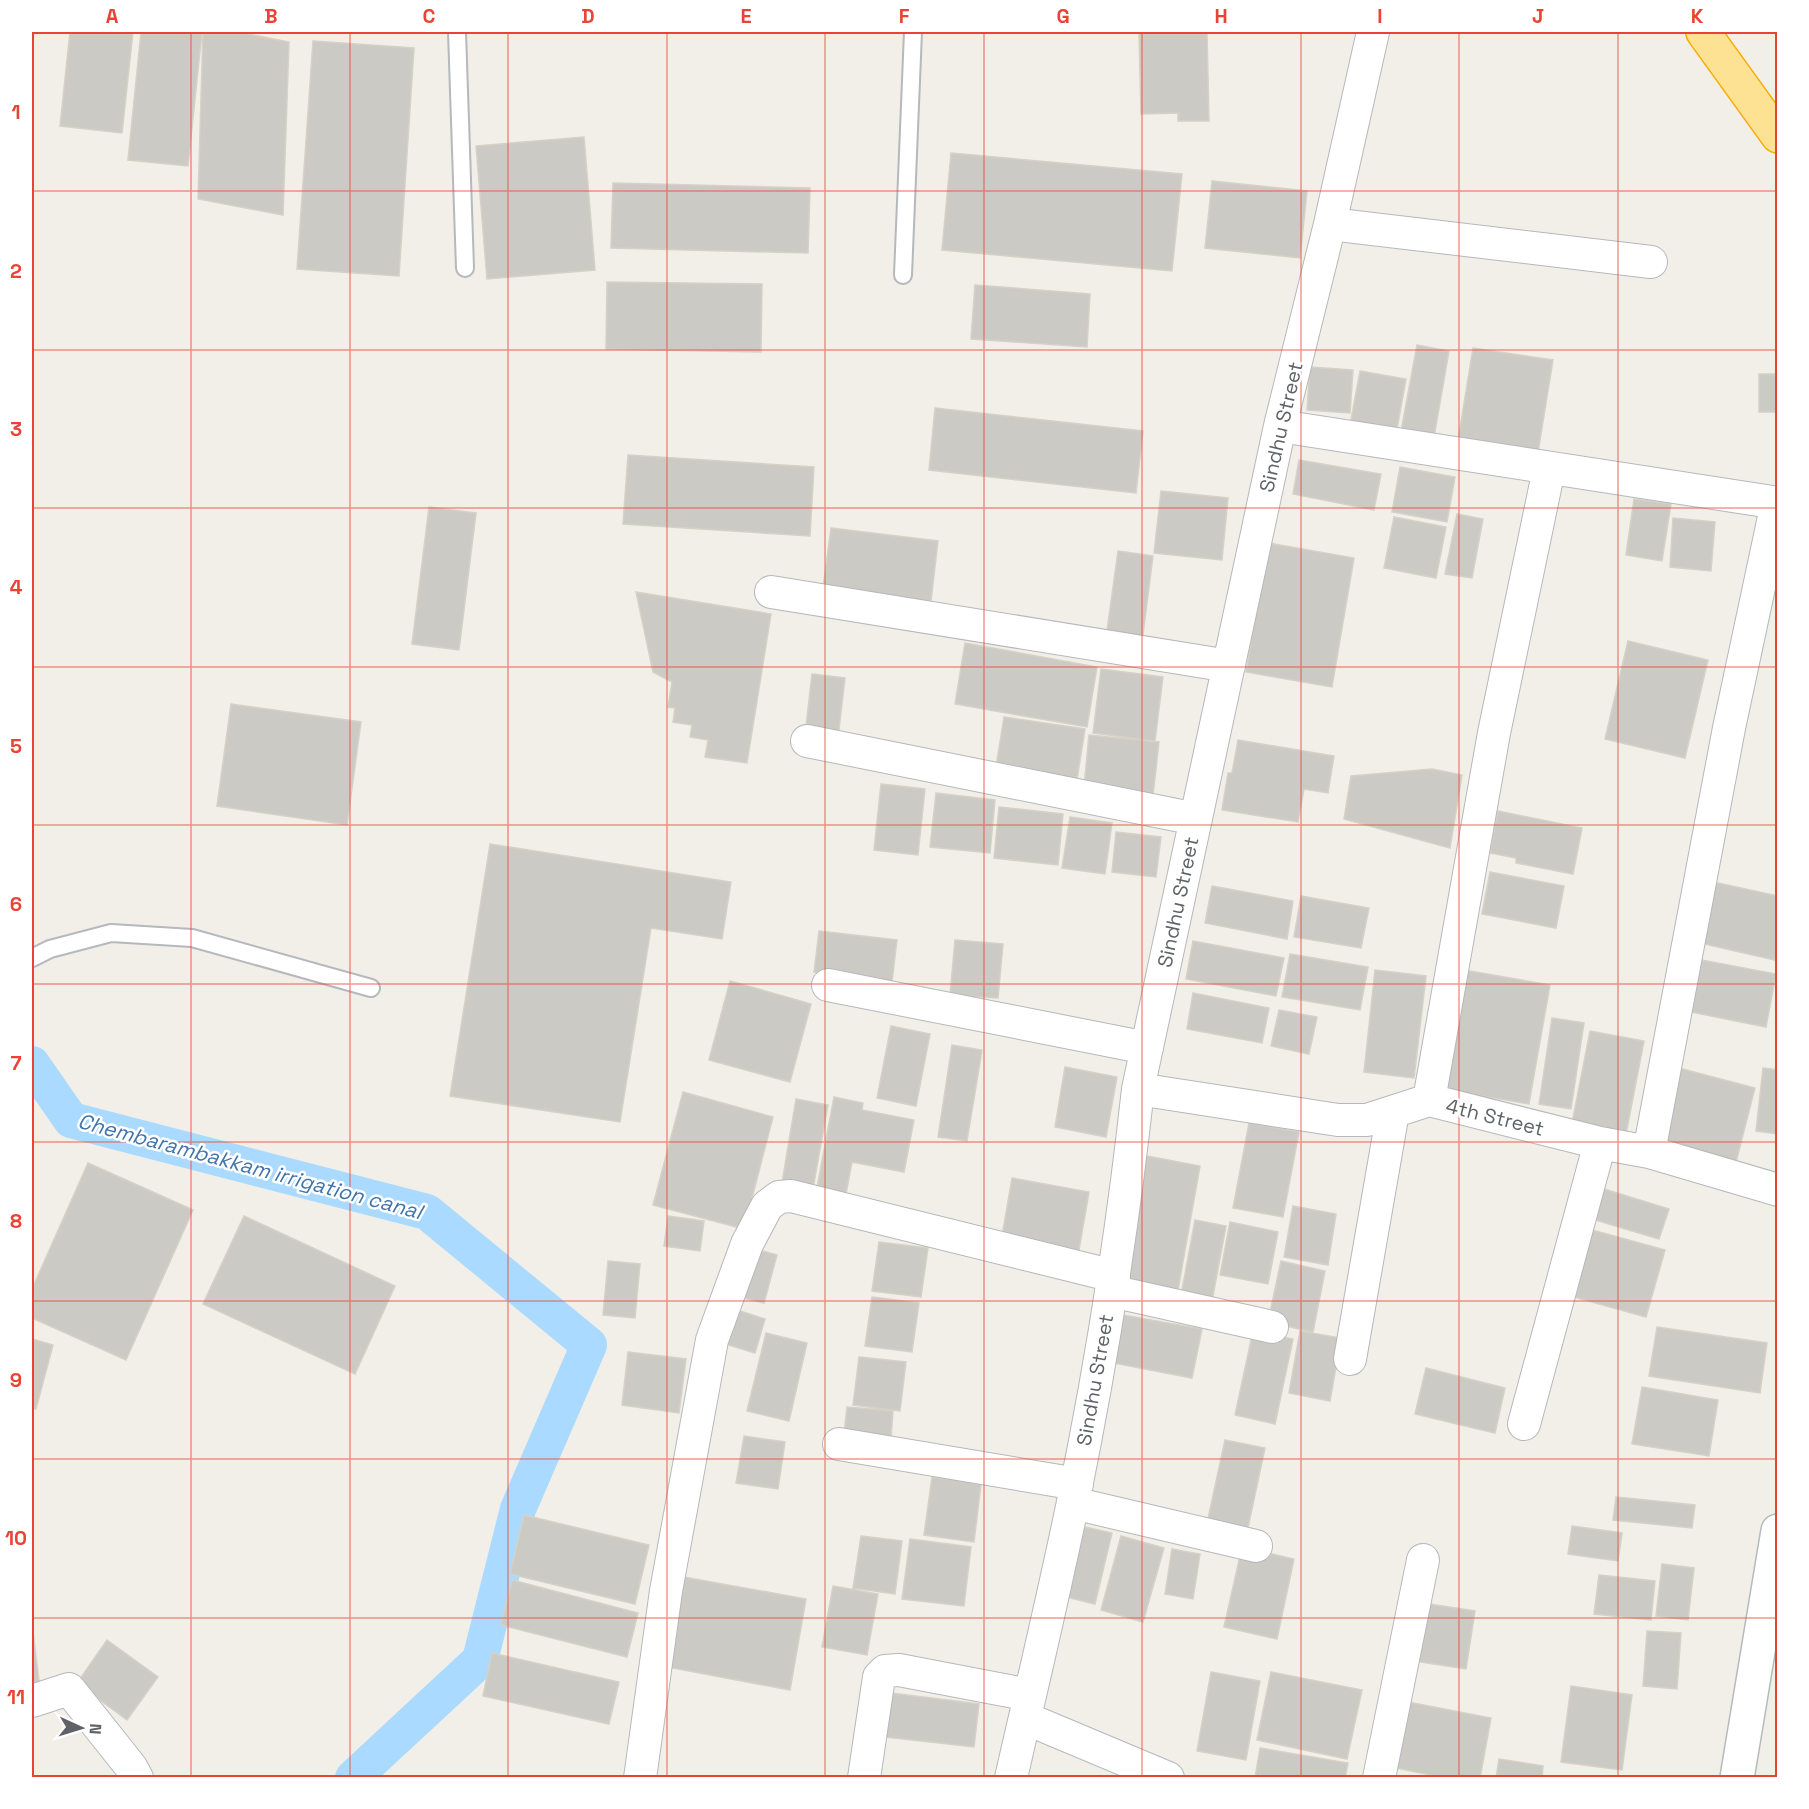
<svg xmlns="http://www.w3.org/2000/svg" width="1809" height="1809" viewBox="0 0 1809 1809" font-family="'Space Grotesk',sans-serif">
<rect width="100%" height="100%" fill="#f1efe8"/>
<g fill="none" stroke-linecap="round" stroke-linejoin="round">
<path stroke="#aadaff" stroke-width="36" d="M32,1064L71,1120L427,1212L589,1345L518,1509L480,1660L353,1778"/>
</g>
<path fill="#cccac5" stroke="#d6d1c6" stroke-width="1.5" d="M70,32H133L122,133L60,126Z
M141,32H202L188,166L128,160Z
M203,32H238L289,42L283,215L198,199Z
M1139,32H1207L1209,121H1178V113L1141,114Z
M313,41L414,48L399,276L297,269Z
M584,137L595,270L487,279L476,146Z
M951,153L1182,174L1172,271L942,250Z
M1212,181L1307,191L1300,258L1205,248Z
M613,183L810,188L808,253L611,248Z
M607,282L762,284L761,352L606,349Z
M975,285L1090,294L1087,347L971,339Z
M1417,345L1449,351L1433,443L1400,437Z
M1473,348L1553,360L1536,465L1456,453Z
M1310,367L1353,370L1350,413L1307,410Z
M1360,371L1406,379L1395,440L1349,431Z
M1759,374H1778V412H1759Z
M935,408L1143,431L1136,493L929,470Z
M628,455L814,467L810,536L623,524Z
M1299,460L1381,474L1374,510L1293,494Z
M1400,467L1455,477L1447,522L1392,512Z
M1161,491L1228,498L1222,560L1154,553Z
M1634,499L1671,504L1662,561L1626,555Z
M429,507L476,513L459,650L412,644Z
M1457,514L1483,519L1472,578L1445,574Z
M1394,517L1446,527L1436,578L1384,568Z
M1673,518L1715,522L1711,571L1670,567Z
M831,528L938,541L931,601L823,588Z
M1268,543L1354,558L1332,687L1246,672Z
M1118,551L1153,556L1141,650L1105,645Z
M636,592L771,614L747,763L705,757L708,740L690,737L692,725L673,722L675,708L668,707L672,682L653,672Z
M1628,641L1708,660L1685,758L1605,739Z
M965,643L1097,667L1087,727L955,704Z
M1101,669L1163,677L1155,741L1093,733Z
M812,674L845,678L838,738L805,735Z
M231,704L361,722L347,825L217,806Z
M1004,717L1085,729L1076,786L995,773Z
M1089,735L1159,742L1153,795L1084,787Z
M1238,740L1334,756L1328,793L1304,789L1298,822L1222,810L1228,773H1232Z
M1432,769L1462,775L1450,848L1344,819L1351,776Z
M881,784L925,789L918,855L874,850Z
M936,793L995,800L990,853L930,847Z
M999,807L1063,814L1058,865L994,858Z
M1498,811L1582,828L1573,874L1516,863V858L1490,853Z
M1070,817L1112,823L1105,874L1062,868Z
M1116,832L1161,837L1156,877L1112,872Z
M490,844L731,882L722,939L651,928L620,1122L450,1096Z
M1490,872L1564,886L1556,928L1482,914Z
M1704,880L1778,896V949L1775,960L1691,941Z
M1212,886L1293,901L1287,939L1205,923Z
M1301,896L1369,908L1361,948L1294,937Z
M819,931L897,940L892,982L814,972Z
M955,940L1003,944L998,998L950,995Z
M1193,941L1284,958L1276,996L1186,979Z
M1290,954L1368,967L1360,1010L1282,997Z
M1691,958L1776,974L1766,1027L1681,1010Z
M1375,970L1426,976L1414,1078L1364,1072Z
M1464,970L1550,985L1529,1104L1442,1089Z
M730,981L811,1004L790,1082L709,1060Z
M1193,993L1269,1008L1262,1043L1187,1029Z
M1279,1010L1317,1017L1309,1054L1271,1046Z
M1552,1018L1584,1023L1571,1109L1539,1104Z
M891,1026L930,1034L916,1106L877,1098Z
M1590,1031L1644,1041L1626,1134L1572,1123Z
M952,1045L982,1050L967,1141L938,1137Z
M1065,1067L1117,1077L1106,1137L1055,1127Z
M1675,1067L1755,1088L1736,1162L1656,1142Z
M1763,1068L1778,1070V1134L1756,1131Z
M683,1092L773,1117L744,1229L653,1205Z
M834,1097L863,1103L862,1110L914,1120L904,1172L852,1162L845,1199L816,1193Z
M796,1099L828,1105L812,1194L781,1189Z
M1249,1123L1299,1132L1283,1217L1233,1208Z
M1147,1156L1200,1166L1178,1290L1126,1280Z
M88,1163L193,1210L126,1360L32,1318V1289Z
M1012,1178L1089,1192L1078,1256L1001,1242Z
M1591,1185L1669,1209L1659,1239L1582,1216Z
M1293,1206L1336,1214L1328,1265L1284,1257Z
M244,1216L395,1286L355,1374L203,1304Z
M668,1216L704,1221L700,1251L664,1246Z
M1195,1220L1226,1226L1212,1301L1181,1295Z
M1230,1222L1278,1232L1268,1284L1220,1275Z
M1585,1228L1665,1250L1646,1317L1567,1295Z
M879,1242L928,1248L921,1297L872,1291Z
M748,1247L777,1255L764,1303L735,1296Z
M608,1261L640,1264L635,1318L603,1315Z
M1281,1261L1325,1271L1313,1332L1268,1322Z
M872,1297L919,1303L912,1352L865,1346Z
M731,1308L765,1319L755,1353L719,1342Z
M1112,1313L1202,1329L1192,1378L1103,1361Z
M1657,1327L1767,1343L1760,1393L1649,1376Z
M1253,1331L1293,1339L1275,1424L1235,1415Z
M1300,1331L1341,1338L1330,1401L1289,1393Z
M766,1333L807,1343L789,1421L747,1411Z
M32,1339L53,1345L36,1409L32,1408Z
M628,1352L686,1359L679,1413L622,1405Z
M859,1357L906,1362L900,1411L853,1405Z
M1426,1368L1505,1388L1495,1433L1415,1414Z
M1642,1387L1718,1400L1709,1456L1632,1444Z
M847,1407L893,1411L891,1438L844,1434Z
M744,1436L785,1442L778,1489L736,1483Z
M1225,1440L1265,1448L1246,1537L1206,1528Z
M932,1477L981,1484L974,1542L924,1535Z
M1616,1497L1695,1505L1692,1528L1613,1520Z
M524,1515L649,1545L635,1604L510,1574Z
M1072,1524L1112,1533L1095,1604L1054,1594Z
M1572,1526L1622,1533L1618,1561L1568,1554Z
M861,1536L902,1541L895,1594L853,1588Z
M1121,1536L1164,1548L1143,1622L1101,1610Z
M910,1539L971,1547L964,1606L902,1599Z
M1242,1547L1294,1559L1277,1639L1224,1627Z
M1172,1549L1200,1554L1193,1599L1165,1594Z
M1662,1564L1694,1568L1688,1620L1656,1616Z
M1599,1575L1655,1581L1651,1620L1594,1614Z
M678,1576L806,1599L790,1690L662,1666Z
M512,1580L638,1613L627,1657L501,1625Z
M833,1586L878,1594L867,1655L822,1647Z
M1416,1602L1475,1611L1466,1669L1408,1660Z
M32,1624L39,1681L32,1682Z
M1647,1631L1681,1633L1677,1689L1643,1686Z
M107,1640L158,1677L127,1720L77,1683Z
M492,1653L619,1682L609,1724L483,1696Z
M1211,1672L1260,1681L1246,1760L1197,1751Z
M1271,1672L1362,1690L1347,1759L1257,1740Z
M1571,1686L1632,1695L1622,1770L1561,1762Z
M891,1693L979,1704L974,1747L886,1737Z
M1408,1702L1491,1718L1480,1778H1445L1396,1768Z
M1260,1748L1348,1763L1345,1778H1255Z
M1499,1759L1543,1766L1542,1778H1496Z"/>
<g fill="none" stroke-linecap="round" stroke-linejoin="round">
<g stroke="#b5b8bc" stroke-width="20">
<path id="lane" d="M457,32L465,268
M903,275L913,32
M32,958L50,949L111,933L192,938L371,988"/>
</g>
<g stroke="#b5b8bc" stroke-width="34">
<path id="street" d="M1330,224L1651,262
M1280,426L1778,503
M771,592L1229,666
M807,741L1196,819
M828,985L1147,1048
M1138,1089L1338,1120H1367L1429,1100L1600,1143L1649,1152L1778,1190
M1429,1100L1494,733L1549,469
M1649,1152L1729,728L1777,503
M1111,1291L1272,1327
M1350,1359L1393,1112
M1524,1424L1600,1143
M839,1444L1077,1484
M1073,1503L1256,1546
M32,1701L69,1689L131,1767L137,1778
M1025,1718L1168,1778
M640,1778L666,1591L712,1340L747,1244L767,1206L779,1197L791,1196L1114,1276
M864,1778L879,1677L885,1671L899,1670L1030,1695
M1011,1778C1032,1686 1054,1594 1073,1502C1101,1366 1123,1227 1138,1089L1280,426L1330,224L1373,32
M1379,1778L1423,1560"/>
</g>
<g stroke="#b6babf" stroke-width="36">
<path id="secondary" d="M1737,1778L1778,1531"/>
</g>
<g stroke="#f9ab00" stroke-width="36">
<path id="highway" d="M1703,32L1778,136"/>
</g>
<use href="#lane" stroke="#fff" stroke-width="16"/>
<use href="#street" stroke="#fff" stroke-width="32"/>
<use href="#secondary" stroke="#fff" stroke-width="33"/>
<use href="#highway" stroke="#fde293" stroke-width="33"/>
</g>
<path fill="none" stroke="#ea4335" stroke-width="1.5" stroke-opacity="0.55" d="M191,32V1778M350,32V1778M508,32V1778M667,32V1778M825,32V1778M984,32V1778M1142,32V1778M1301,32V1778M1459,32V1778M1618,32V1778M32,191H1778M32,350H1778M32,508H1778M32,667H1778M32,825H1778M32,984H1778M32,1142H1778M32,1301H1778M32,1459H1778M32,1618H1778"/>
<g text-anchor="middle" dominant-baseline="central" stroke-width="5" stroke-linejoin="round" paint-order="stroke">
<g font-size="20" fill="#5f6368" stroke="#fff">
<text transform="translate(1281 427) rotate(-77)">Sindhu Street</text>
<text transform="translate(1178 902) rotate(-78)">Sindhu Street</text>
<text transform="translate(1495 1117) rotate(14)">4th Street</text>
<text transform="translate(1095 1380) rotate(-80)">Sindhu Street</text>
</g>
<g font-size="21" font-style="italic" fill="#4174aa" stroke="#fff">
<text transform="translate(250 1166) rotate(15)">Chembarambakkam irrigation canal</text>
</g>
</g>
<rect width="1809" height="1809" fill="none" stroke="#ffffff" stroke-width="66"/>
<g transform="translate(81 1728) rotate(94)" stroke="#ffffff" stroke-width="4.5" paint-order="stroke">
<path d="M0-4.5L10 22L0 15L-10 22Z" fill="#5f6368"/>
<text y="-9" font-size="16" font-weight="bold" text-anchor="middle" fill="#5f6368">N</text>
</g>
<rect x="33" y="33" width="1743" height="1743" fill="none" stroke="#ea4335" stroke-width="2"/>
<g font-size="20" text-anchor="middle" font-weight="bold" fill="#ea4335">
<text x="112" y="23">A</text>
<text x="271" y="23">B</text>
<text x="429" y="23">C</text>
<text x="588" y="23">D</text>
<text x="746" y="23">E</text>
<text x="904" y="23">F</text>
<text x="1063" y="23">G</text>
<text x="1221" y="23">H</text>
<text x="1380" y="23">I</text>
<text x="1538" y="23">J</text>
<text x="1697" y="23">K</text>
<text x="16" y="119">1</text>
<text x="16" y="278">2</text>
<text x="16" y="436">3</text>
<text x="16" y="594">4</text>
<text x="16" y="753">5</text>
<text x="16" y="911">6</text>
<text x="16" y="1070">7</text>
<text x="16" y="1228">8</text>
<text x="16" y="1387">9</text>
<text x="16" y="1545">10</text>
<text x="16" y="1704">11</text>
</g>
</svg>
